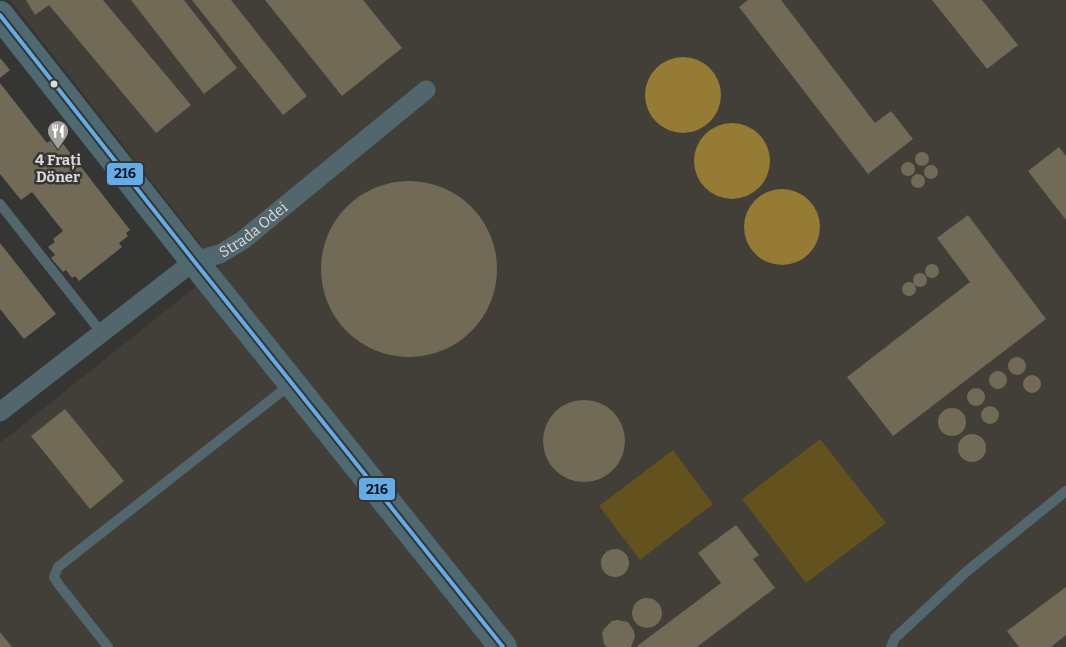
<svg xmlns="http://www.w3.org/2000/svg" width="1066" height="647" viewBox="0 0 1066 647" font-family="Bitter,serif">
<rect width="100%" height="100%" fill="#353534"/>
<path fill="#413f37" d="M10,0H1066V647H0V443L219,268Z"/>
<path fill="#63511e" d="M820,439L886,523L806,583L742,499Z
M673,450L713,504L640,560L599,506Z"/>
<path fill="#957b34" d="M645 95a38 38 0 1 1 76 0a38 38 0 1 1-76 0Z
M694 161a38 38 0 1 1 76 0a38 38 0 1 1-76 0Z
M744 227a38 38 0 1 1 76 0a38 38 0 1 1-76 0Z"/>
<path fill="#716a56" d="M26,0H103L191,105L156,133L49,5L35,15Z
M131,0H184L237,68L204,94Z
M192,0H231L307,96L283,115Z
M265,0H363L402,48L342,96Z
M748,0H781L875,123L891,111L913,139L868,174L739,7Z
M932,0H982L1018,45L987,69Z
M0,58L10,70L0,78Z
M0,83L47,143L57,136L130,230L126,233L128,236L119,243L122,247L79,281L75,276L72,278L66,270L63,272L51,258L55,255L48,247L55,242L53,239L63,231L32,192L21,200L0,174Z
M1059,147L1066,156V220L1028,171Z
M915 159a7 7 0 1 1 14 0a7 7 0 1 1-14 0Z
M901 169a7 7 0 1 1 14 0a7 7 0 1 1-14 0Z
M924 172a7 7 0 1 1 14 0a7 7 0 1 1-14 0Z
M911 181a7 7 0 1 1 14 0a7 7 0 1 1-14 0Z
M321 269a88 88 0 1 1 176 0a88 88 0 1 1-176 0Z
M968,215L1046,319L893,436L847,377L970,282L937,238Z
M0,243L56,314L24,339L0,309Z
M925 271a7 7 0 1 1 14 0a7 7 0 1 1-14 0Z
M913 280a7 7 0 1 1 14 0a7 7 0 1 1-14 0Z
M902 289a7 7 0 1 1 14 0a7 7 0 1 1-14 0Z
M1008 366a9 9 0 1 1 18 0a9 9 0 1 1-18 0Z
M989 380a9 9 0 1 1 18 0a9 9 0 1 1-18 0Z
M1023 384a9 9 0 1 1 18 0a9 9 0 1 1-18 0Z
M967 397a9 9 0 1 1 18 0a9 9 0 1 1-18 0Z
M543 441a41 41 0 1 1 82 0a41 41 0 1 1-82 0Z
M981 415a9 9 0 1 1 18 0a9 9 0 1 1-18 0Z
M938 422a14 14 0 1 1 28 0a14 14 0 1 1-28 0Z
M65,409L124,481L90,509L31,436Z
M958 448a14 14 0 1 1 28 0a14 14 0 1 1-28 0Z
M736,525L759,555L753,559L775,588L697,647H636L721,583L698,553Z
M601 563a14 14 0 1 1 28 0a14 14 0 1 1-28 0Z
M1066,587V635L1051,647H1019L1007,631Z
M632 613a15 15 0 1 1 30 0a15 15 0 1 1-30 0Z
M617,620L628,622L634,631L635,637L631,647H607L604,644L602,633L604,629L612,621Z
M0,632L12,647H0Z"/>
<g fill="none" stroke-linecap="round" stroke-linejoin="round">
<path stroke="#51676d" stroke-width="10" d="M0,204L101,332
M108,647L59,585L54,577L58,567L291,384
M891,647L895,638L966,572L1066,491"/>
<path stroke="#51676d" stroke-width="19" id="s1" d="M0,412L194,261L220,254L243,240L426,90"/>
<path stroke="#4e6a70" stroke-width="28" d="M0,15L194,261L503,647"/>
<g stroke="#363533" stroke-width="8">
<path id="bus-1" d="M0,15L194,261L503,647"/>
</g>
<use href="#bus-1" stroke="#62acea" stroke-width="4"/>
</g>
<defs>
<g id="restaurant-pin" transform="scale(1.125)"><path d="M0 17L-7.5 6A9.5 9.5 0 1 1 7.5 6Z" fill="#a2a2a0" stroke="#363533"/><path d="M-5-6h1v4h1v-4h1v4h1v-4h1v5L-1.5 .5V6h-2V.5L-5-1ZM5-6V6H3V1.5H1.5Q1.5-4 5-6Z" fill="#fff"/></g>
</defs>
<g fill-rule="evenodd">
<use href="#restaurant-pin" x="58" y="131"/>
</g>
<circle fill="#dddcda" stroke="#363533" stroke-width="2" cx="54" cy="84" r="4.5"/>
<g text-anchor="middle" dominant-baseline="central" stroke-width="5" stroke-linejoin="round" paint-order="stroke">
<g font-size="15" font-weight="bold" fill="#dddcda" stroke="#363533">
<text x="58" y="160">4 Frați<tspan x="58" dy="17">Döner</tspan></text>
</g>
<g font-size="15" fill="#dddcda" stroke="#363533">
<text stroke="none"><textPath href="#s1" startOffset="314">Strada Odei</textPath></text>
</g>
</g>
<g stroke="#363533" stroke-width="2">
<rect x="106" y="162" width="38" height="24" rx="5" fill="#62acea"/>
<rect x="358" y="477" width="38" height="24" rx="5" fill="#62acea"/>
</g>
<g font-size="14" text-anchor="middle" font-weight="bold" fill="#111">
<text x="125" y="178">216</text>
<text x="377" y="494">216</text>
</g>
</svg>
